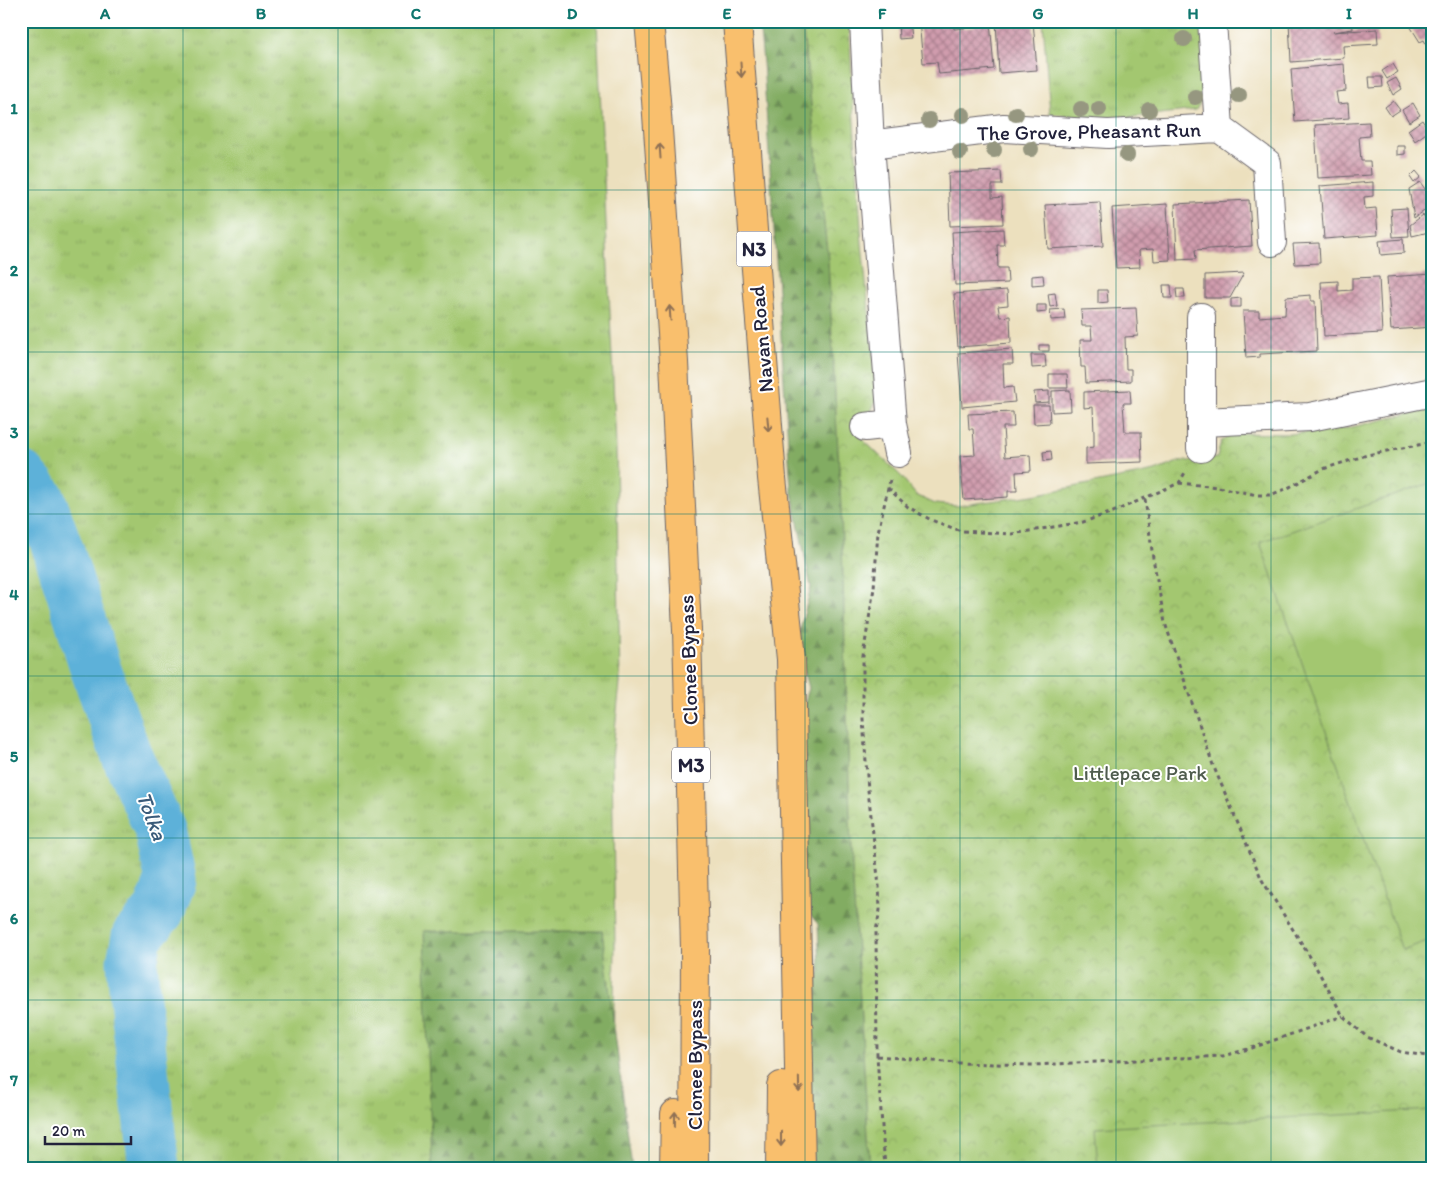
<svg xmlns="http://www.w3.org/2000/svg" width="1454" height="1189" viewBox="0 0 1454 1189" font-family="Itim,sans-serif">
<defs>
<pattern id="grass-tufts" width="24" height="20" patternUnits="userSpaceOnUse" patternTransform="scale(1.25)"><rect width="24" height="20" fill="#a3c770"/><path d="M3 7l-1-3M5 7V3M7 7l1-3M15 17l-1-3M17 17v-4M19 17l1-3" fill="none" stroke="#8cab62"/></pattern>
<pattern id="forest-firs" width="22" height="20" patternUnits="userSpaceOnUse" patternTransform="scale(1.25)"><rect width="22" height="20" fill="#82ac62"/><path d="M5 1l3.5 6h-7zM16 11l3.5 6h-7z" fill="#6a8c52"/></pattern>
<pattern id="park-crowns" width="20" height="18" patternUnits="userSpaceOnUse" patternTransform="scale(1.25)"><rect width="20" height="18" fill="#a3c770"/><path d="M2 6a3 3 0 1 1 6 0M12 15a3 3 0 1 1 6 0" fill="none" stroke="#8cab62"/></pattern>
<pattern id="building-cross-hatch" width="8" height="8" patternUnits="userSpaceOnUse" patternTransform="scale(1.25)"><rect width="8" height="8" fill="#d09cad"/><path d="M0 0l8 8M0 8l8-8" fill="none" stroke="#a87f8e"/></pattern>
</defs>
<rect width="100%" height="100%" fill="#fff"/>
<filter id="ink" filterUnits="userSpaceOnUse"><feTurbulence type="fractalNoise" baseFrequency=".02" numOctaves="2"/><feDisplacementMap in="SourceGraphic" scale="10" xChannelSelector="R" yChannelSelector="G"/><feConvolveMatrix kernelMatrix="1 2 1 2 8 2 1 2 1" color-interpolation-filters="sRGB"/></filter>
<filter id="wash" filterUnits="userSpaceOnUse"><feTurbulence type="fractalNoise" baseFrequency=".0096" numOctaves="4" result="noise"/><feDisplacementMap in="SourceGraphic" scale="20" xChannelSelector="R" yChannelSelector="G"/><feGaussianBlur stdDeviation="1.12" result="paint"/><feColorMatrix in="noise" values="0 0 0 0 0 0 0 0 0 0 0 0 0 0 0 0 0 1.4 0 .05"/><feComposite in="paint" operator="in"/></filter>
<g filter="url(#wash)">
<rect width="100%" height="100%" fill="#ece0be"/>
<path fill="url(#grass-tufts)" stroke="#627456" d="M21,21H597L616,447L620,683L612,758L615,945L611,1168H163L143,991L148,943L169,906L176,863L154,793L117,710L58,505L21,461Z
M1043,21H1205L1207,91L1196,110L1115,119L1050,114Z
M21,496L36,516L80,684L97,738L151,824L157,855L153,884L126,915L118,997L138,1139V1168H21Z"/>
<path fill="url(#forest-firs)" stroke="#52674e" d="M759,21H802L828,259L841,507L851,849L870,1168H813L806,1011L820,970L818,924L802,905L801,716L809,688L797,642L811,587L791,488L763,62Z
M424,931H602L632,1168H432Z"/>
<path fill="url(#park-crowns)" stroke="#627456" d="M802,21H849L854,122L862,244L878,397L859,436L901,476L916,495L935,504L957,506L1033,495L1155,471L1178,462L1217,458L1221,441L1232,433L1290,434L1348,428L1433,408V1168H870L851,849L841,507L828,259Z"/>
<path fill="#a3c770" stroke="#627456" d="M1433,482V939L1402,950L1260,542Z
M1433,1110V1168H1098L1095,1128Z"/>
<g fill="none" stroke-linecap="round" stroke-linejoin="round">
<path stroke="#5db1d9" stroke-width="51" d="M21,476L40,499L59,552L96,670L126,754L160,830L171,880L159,911L137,936L132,962L135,999L154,1168"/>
</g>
<g id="blocks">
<path fill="url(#building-cross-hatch)" d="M898,21H909L911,38L899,39Z
M919,21H953L954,29L975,27L974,21H990L994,69L939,74L937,62L923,63Z
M996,21H1033L1037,70L999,73Z
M1289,21H1352L1353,29L1333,32L1377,29L1378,44L1343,46L1344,58L1291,62Z
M1407,21H1433V51L1430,52L1424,40L1420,42Z
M1344,64L1346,91L1336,92L1338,104L1348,103L1349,118L1295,122L1291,69Z
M1393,64L1398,72L1387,79L1382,71Z
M1369,77H1382L1383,87L1370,88Z
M1396,78L1402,89L1393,95L1387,83Z
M1393,101L1400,110L1391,116L1385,107Z
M1413,103L1420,115L1409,122L1402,110Z
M1422,120L1429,131L1415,141L1408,130Z
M1369,122L1370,136L1359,137L1361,161H1370L1371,175L1318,178L1315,125Z
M1397,146H1405V154L1397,155Z
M1001,171L1002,185H992V198L1002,197L1003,224L950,226L948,173Z
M1416,171L1421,177L1414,183L1410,177Z
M1373,182V196L1364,197L1365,209L1376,208L1378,235L1324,239L1320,186Z
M1420,182L1433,200V205L1414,218L1409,189Z
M1249,200L1252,246L1195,250L1196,259L1177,260L1175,204Z
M1100,202L1103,246L1048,249L1045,205Z
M1167,204L1170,260L1154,261L1153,249L1139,250L1140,267L1116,268L1112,208Z
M1407,208L1409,236L1393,237L1391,209Z
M1423,215L1433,228V231L1412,236L1410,225Z
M1003,229L1004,245H997L998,268H1007L1008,283L955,285L952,232Z
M1403,239L1404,253L1381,255L1379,241Z
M1319,243L1320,263L1295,264L1293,244Z
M1244,273L1230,298H1205V275Z
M1433,274V327L1391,330L1387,277Z
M1043,275L1044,284L1032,285V276Z
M1379,277L1382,333L1324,336L1321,282L1338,281V291L1352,290V278Z
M1163,285H1171L1172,298H1164Z
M1176,289H1184L1185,298H1177Z
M1007,290L1008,305L998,306L1000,317L1010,316L1011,343L958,347L954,294Z
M1098,290H1107L1108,302L1098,303Z
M1055,293L1057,306L1050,307L1048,294Z
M1311,295V301H1315L1317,351L1260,354V357L1246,358L1243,311H1259V317L1285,315L1286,297Z
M1241,298V307H1231V299Z
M1037,305H1046V312L1037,313Z
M1136,308L1138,336L1125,337L1126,369H1131V381L1086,383L1085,367H1081L1080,340H1092L1091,326H1082L1081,310Z
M1064,309L1065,319L1051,320L1050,310Z
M1039,345H1049V351H1039Z
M1012,349L1013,364H1003L1004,388L1013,387L1015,402L962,407L958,353Z
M1031,355H1045L1046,367L1032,368Z
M1049,374H1067L1068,388H1049Z
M1070,390L1071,411L1052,412V391Z
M1130,390L1131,403H1123L1125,432H1141L1142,462L1086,464V448L1094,447V434L1093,407L1084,408V392Z
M1049,391V402L1035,403L1034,392Z
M1033,405H1049L1050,423L1034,424Z
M1013,412L1014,427H1003L1005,457L1030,455L1031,471L1016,472L1017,491H1008V497L964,500L960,456L975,455L973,429H969L968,414Z
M1051,451L1052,460L1044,461L1043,452Z"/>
</g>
</g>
<g filter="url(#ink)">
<use href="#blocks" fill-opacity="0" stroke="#696469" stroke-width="1"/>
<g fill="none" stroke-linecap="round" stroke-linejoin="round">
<g stroke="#696469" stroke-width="30">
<path id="minor" d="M864,21L870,145L892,424L898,453
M1212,21L1219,128
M870,145L1004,128L1108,134L1219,128L1267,163L1272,242
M1202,422L1310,417L1433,392
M865,427L892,424
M1201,448V317"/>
</g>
<g stroke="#696469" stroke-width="30">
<path id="highway" d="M649,21L656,100L674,362L687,630L695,950L694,1168
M737,21L772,478L791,659L801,1168
M674,1168L675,1114
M780,1168L781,1086"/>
</g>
<path stroke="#696469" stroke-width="3" stroke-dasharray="4 4" stroke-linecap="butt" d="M1179,483L1218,487L1257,495H1270L1286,489L1323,469L1367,455L1433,442
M888,488L908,507L931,520L961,531L1012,534L1083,522L1113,512L1179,483L1186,471
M1145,499L1153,558L1165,623L1213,765L1262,880L1312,960L1343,1016L1367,1037L1401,1052L1433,1057
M877,1056L957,1063L1033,1065L1223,1056L1252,1048L1343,1016
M885,1168L877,1056L876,931L880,910L879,886L868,790L863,719V656L874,588L878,532L890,480"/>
<use href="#minor" stroke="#fff" stroke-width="28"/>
<use href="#highway" stroke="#f9bf6d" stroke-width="28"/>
</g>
<g fill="#969780">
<circle cx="1184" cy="39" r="8"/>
<circle cx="1239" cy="95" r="8"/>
<circle cx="1195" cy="97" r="8"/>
<circle cx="1081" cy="109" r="8"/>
<circle cx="1099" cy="109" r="8"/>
<circle cx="1149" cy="110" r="8"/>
<circle cx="1016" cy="114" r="8"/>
<circle cx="963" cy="115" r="8"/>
<circle cx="929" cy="120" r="8"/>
<circle cx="1031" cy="149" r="8"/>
<circle cx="994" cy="150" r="8"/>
<circle cx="960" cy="152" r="8"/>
<circle cx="1127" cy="155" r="8"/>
</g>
<defs><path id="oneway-shaft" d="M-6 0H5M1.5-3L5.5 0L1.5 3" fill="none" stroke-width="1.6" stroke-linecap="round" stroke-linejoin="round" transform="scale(1.25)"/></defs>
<g stroke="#8e7054">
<use href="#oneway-shaft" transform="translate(741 70) rotate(86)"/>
<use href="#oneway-shaft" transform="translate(660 151) rotate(-94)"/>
<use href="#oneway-shaft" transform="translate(670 313) rotate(-94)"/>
<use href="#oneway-shaft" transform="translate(768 424) rotate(85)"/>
<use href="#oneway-shaft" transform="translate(799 1085) rotate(89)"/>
<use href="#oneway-shaft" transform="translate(675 1119) rotate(-89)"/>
<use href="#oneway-shaft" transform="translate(781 1139) rotate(90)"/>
</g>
</g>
<path fill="none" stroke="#0f766e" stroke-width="1" stroke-opacity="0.55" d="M183,21V1168M338,21V1168M494,21V1168M649,21V1168M805,21V1168M960,21V1168M1116,21V1168M1271,21V1168M21,190H1433M21,352H1433M21,514H1433M21,676H1433M21,838H1433M21,1000H1433"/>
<g text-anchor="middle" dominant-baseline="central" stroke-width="4" stroke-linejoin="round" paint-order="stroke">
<g fill="#fff" stroke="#646476" stroke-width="1">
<rect x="736.5" y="231.5" width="35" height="35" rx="4"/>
<rect x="672" y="747.5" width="38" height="35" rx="4"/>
</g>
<g font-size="20" font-weight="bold" fill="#22223b">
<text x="754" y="249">N3</text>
<text x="691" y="765">M3</text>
</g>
<g font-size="21" fill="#22223b" stroke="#fff">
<text transform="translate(1089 131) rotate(-1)">The Grove, Pheasant Run</text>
<text transform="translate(761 339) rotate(-95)">Navan Road</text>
<text transform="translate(688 660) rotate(-92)">Clonee Bypass</text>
<text transform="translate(694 1065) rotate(-90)">Clonee Bypass</text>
</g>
<g font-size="21" fill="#4f5c4e" stroke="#fff">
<text x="1140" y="772">Littlepace Park</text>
</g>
<g font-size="22" font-style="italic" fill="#3a5b7a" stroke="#fff">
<text transform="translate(152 816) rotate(69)">Tolka</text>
</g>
</g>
<rect width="1454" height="1189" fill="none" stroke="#fff" stroke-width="55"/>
<path d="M45 1136v8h86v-8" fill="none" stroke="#22223b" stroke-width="2.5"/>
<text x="52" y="1136" font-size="15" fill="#22223b" stroke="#ffffff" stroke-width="4" paint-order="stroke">20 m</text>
<rect x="28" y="28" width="1398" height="1134" fill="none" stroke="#0f766e" stroke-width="2"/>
<g font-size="16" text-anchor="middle" font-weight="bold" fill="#0f766e">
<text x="105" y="19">A</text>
<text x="261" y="19">B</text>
<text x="416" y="19">C</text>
<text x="572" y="19">D</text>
<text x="727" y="19">E</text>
<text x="882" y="19">F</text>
<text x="1038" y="19">G</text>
<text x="1193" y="19">H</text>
<text x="1349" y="19">I</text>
<text x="14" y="114">1</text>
<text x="14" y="276">2</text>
<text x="14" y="438">3</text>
<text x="14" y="600">4</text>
<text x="14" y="762">5</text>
<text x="14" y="924">6</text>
<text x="14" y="1086">7</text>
</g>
</svg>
